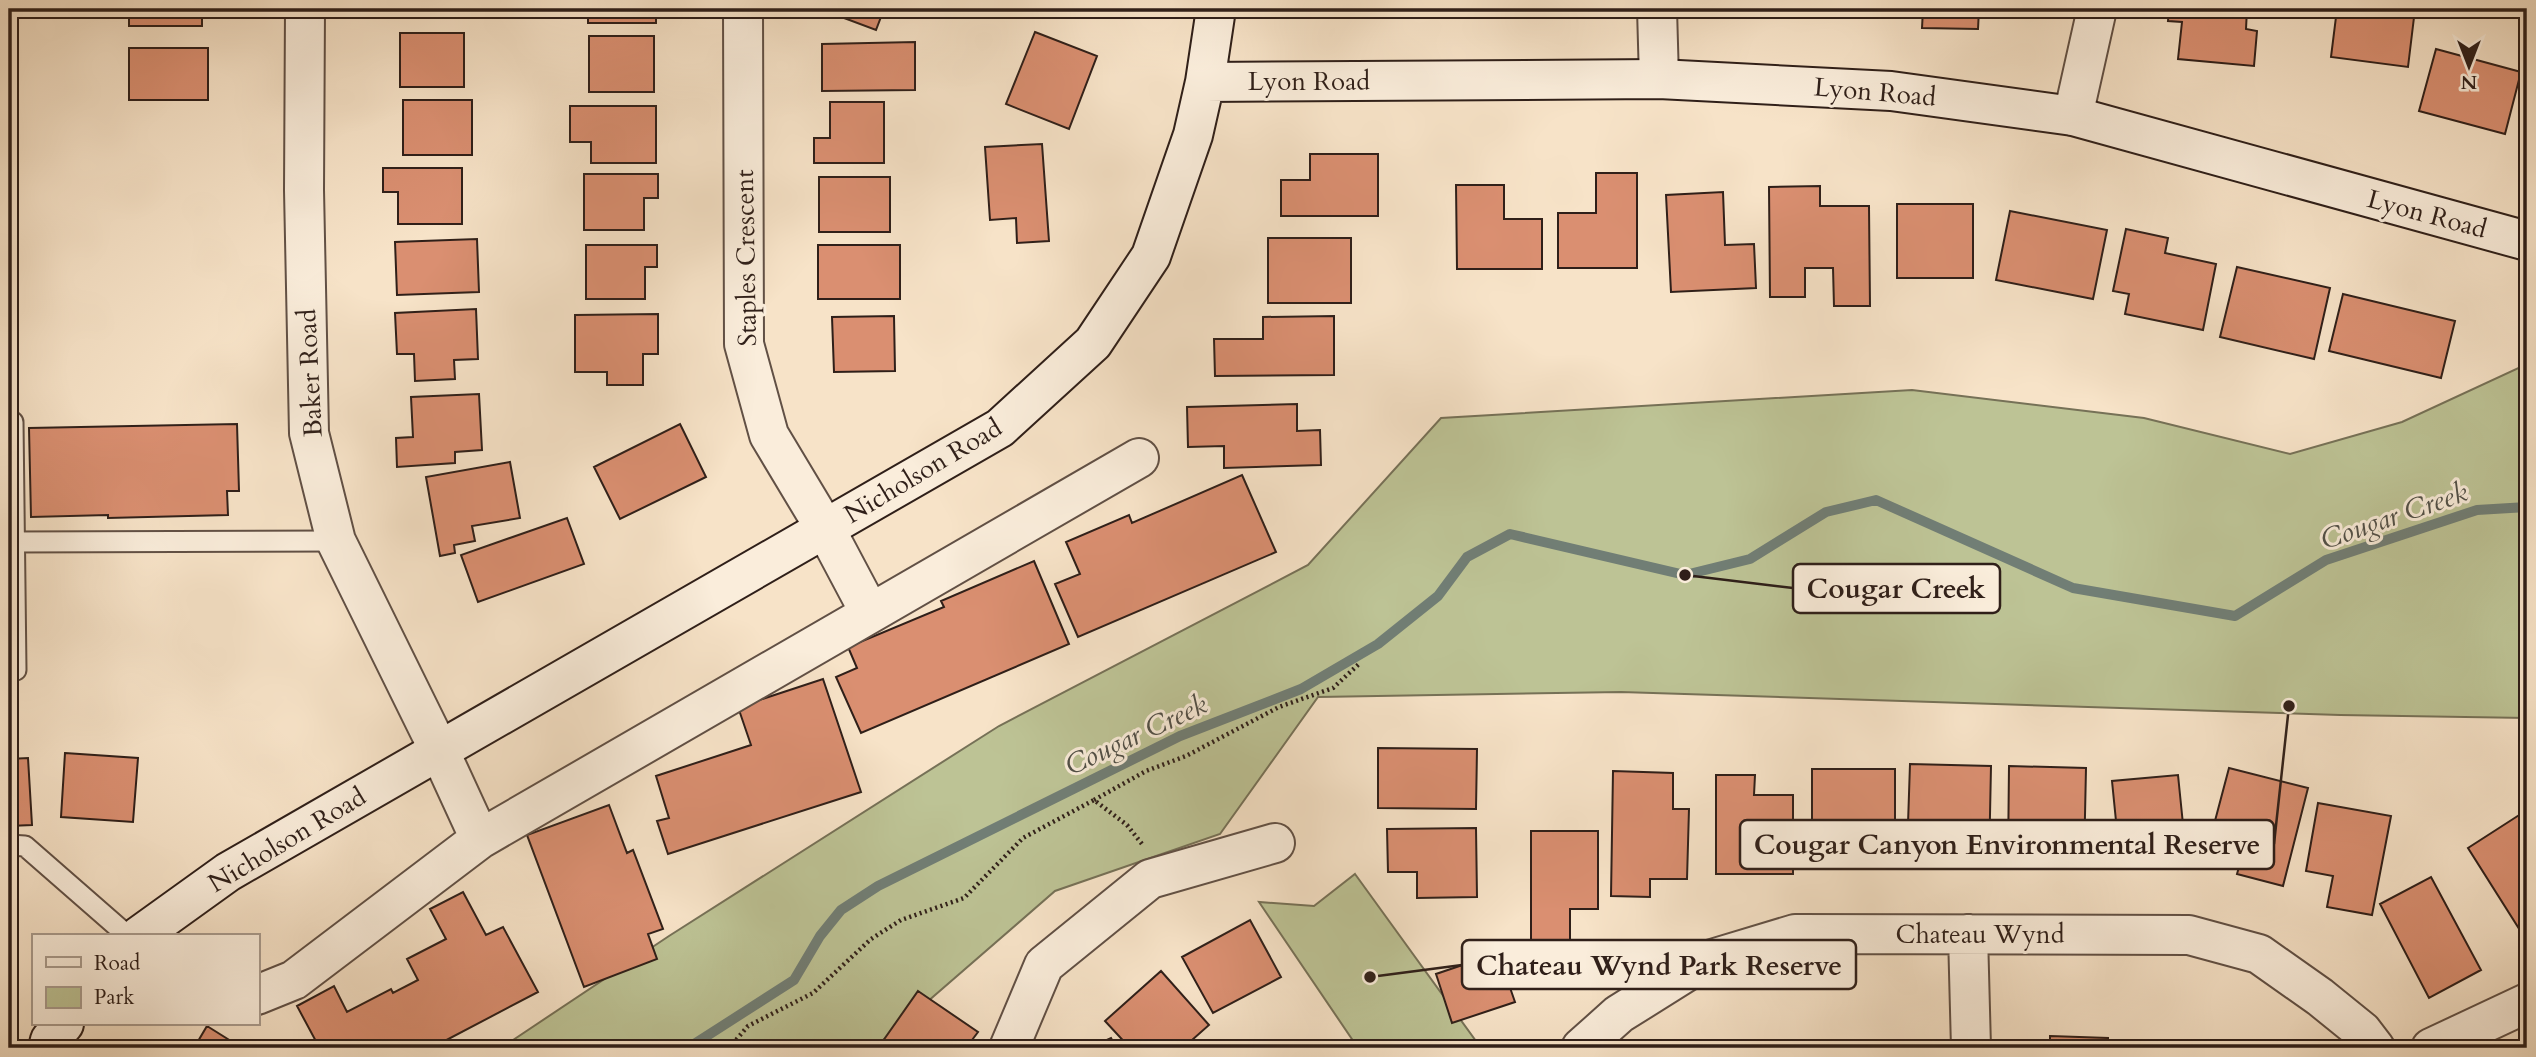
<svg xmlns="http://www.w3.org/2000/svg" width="2536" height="1057" viewBox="0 0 2536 1057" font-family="Cardo,serif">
<rect width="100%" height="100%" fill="#f7e3c8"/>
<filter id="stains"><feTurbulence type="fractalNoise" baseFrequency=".00286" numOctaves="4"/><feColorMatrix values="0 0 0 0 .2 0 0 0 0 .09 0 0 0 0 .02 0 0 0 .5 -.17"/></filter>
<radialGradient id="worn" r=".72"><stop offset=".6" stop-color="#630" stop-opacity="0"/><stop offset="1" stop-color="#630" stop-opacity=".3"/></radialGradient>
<path fill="#bdc395" stroke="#767157" stroke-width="2" d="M2527,364V718L2340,715L1621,692L1318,697L1220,834L1055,891L874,1048H501L669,936L999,726L1308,565L1441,418L1912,390L2144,418L2290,454L2402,422Z
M1355,874L1481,1048H1358L1259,902L1314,906Z"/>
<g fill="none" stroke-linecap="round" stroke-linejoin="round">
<path stroke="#717e75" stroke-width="10" d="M688,1048L794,980L820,936L841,910L878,886L1180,736L1301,689L1378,644L1438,596L1467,557L1510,534L1685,575L1750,559L1826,512L1876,500L2073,588L2235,616L2326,560L2477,510L2527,507"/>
</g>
<path fill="#da8f71" stroke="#2f1f19" stroke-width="2" d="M9,9H18V82H9Z
M129,9H202V26H129Z
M404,9H468V18H404Z
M588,9H656V23H588Z
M820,9H884L876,30Z
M1047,9H1100V11Z
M1923,9H1979L1978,29L1922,28Z
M2169,9H2247L2246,29L2257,31L2254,66L2178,59L2182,22L2168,21Z
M2337,9H2415L2408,67L2331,57Z
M1035,32L1097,56L1069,129L1006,104Z
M400,33H464V87H400Z
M589,36H654V92H589Z
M915,42V90L822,91V44Z
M129,48H208V100H129Z
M2436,49L2521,72L2505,134L2419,111Z
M403,100H472V155H403Z
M830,102H884V163H814V138H830Z
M570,106H656V163H591V142H570Z
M1042,144L1049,241L1017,243L1016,218L990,220L985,147Z
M1310,154H1378V216H1281V180H1310Z
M383,168H462V224H398V192H383Z
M1596,173H1637V268H1558V213H1596Z
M584,174H658V198H644V230H584Z
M819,177H890V232H819Z
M1456,185H1504V219H1542V269H1457Z
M1820,186V206H1869L1870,306H1834L1833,268H1805V297H1770L1769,187Z
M1723,192L1725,245L1754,244L1756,288L1671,292L1666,195Z
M1897,204H1973V278H1897Z
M2010,211L2107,230L2093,299L1996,280Z
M2126,229L2168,238L2165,253L2216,264L2203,330L2125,314L2129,294L2113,291Z
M1268,238H1351V303H1268Z
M477,239L479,292L397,295L395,242Z
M586,245H657V267H645V299H586Z
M818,245H900V299H818Z
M2237,267L2330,288L2314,359L2220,337Z
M2343,294L2455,321L2441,378L2329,351Z
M476,309L478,359L454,360L455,379L415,381L414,354H397L395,313Z
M658,314V354H643V385H607V372H575V315Z
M894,316L895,371L834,372L832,317Z
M1334,316V375L1215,376L1214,339H1263V317Z
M479,394L482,450L455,452V463L397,467L396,438L413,437L411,397Z
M1297,404V431L1320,430L1321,465L1224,468V446L1188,447L1187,407Z
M237,424L239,491H227L228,515L108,518V515L31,517L29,428Z
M680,424L706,477L620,519L594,467Z
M510,462L520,518L472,526L475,541L454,545L455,553L440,556L426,477Z
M1242,475L1276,552L1078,637L1055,584L1080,574L1066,542L1129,515L1132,523Z
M567,518L584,564L478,602L461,555Z
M1034,561L1069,644L861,733L836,677L857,668L848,647L944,607L941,601Z
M823,679L861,792L668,854L657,821L669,818L656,776L751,745L738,707Z
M1378,748L1477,749L1476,809L1378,808Z
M65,753L138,758L133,822L61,817Z
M28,758L32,825L9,826V759Z
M1910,764L1991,766L1989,863L1957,862V856L1907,854Z
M2009,766L2086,768L2084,862L2008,861Z
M2229,768L2308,788L2283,886L2237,874L2241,860L2207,851Z
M1812,769H1895V860L1854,861V829L1812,830Z
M1613,771L1673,773V809H1689L1687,879H1650V897L1611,896Z
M1716,775H1755L1754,795H1793V874H1716Z
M2178,775L2186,854L2120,861L2112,781Z
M2318,803L2391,816L2372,915L2327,907L2333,876L2306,871Z
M609,805L627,853L633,850L663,929L648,934L657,959L584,987L527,835Z
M2527,810V932L2523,935L2468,848Z
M1476,828L1477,897L1417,898V872H1388L1387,829Z
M1531,831H1598V909H1570V966H1531Z
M2431,877L2481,970L2429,998L2380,904Z
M463,892L486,935L503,927L538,992L435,1046L436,1048H312L318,1045L297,1006L334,986L347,1012L391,989L393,993L418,980L407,959L446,939L430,909Z
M1250,920L1281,977L1213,1013L1182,957Z
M1498,953L1515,1002L1452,1023L1436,974Z
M1161,971L1209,1025L1183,1048H1130L1105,1021Z
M918,991L978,1032L966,1048H878Z
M207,1026L242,1048H194Z
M2050,1036L2108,1038V1048H2050Z
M1111,1038L1116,1048H1089Z
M1915,1041V1048H1845V1042Z
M2134,1045H2194V1048H2134Z"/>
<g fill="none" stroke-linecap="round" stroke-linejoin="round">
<g stroke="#615045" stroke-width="23">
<path id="lane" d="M13,422L16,670
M14,542L336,541
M9,845L25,846L128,936"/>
</g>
<g stroke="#615045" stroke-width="42">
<path id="street" d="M305,9L304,190L309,433L336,541L440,752L480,839
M743,9L744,344L769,435L826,530L870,613
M1657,9L1659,79
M2073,116L2097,9
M1968,934L1971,1048
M257,995L294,980L480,839L1139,458
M1009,1048L1044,965L1150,879L1275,843
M1581,1048L1619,1014L1702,962L1795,934L2189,935L2259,954L2320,997L2362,1031L2375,1048
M2431,1048L2527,1003"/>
</g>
<g stroke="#2f1f19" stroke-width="42">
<path id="secondary" d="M1205,82L1659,79L1891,91L2073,116L2527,241
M139,936L228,872L1000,428L1093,343L1151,256L1193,135L1205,82L1216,9
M48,1048L50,1040L64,1024"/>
</g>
<path stroke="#2f1f19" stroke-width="4.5" stroke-dasharray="2 3.5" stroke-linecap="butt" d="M1094,800L1146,771L1186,756L1279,707L1333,688L1360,663
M729,1048L748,1026L813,993L871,939L901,920L964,898L1023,838L1094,800L1127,825L1142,844"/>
<use href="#lane" stroke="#faeddb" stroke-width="19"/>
<use href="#street" stroke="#faeddb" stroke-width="38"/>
<use href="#secondary" stroke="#faeddb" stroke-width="38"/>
</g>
<g text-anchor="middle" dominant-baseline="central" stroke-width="6" stroke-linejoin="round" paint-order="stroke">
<g font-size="26" fill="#2f1f19" stroke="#faeddb">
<text x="1309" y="81">Lyon Road</text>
<text transform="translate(1875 92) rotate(5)">Lyon Road</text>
<text transform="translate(2427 214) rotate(15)">Lyon Road</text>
<text transform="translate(746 258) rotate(-91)">Staples Crescent</text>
<text transform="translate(310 373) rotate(-93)">Baker Road</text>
<text transform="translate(923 471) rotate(-31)">Nicholson Road</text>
<text transform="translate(287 840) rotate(-31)">Nicholson Road</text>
<text x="1980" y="934">Chateau Wynd</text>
</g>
<g font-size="28" font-style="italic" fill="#504f47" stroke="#faeddb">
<text transform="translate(2394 516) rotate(-19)">Cougar Creek</text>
<text transform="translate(1136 735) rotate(-25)">Cougar Creek</text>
</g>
</g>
<path fill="none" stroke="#2f1f19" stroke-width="2.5" d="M1685 575L1793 588M2289 706L2274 844M1370 977L1462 965"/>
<g fill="#2f1f19" stroke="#faeddb" stroke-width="2.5">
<circle cx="1685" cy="575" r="7"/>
<circle cx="2289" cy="706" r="7"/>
<circle cx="1370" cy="977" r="7"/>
</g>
<g fill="#faeddb" stroke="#2f1f19" stroke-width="2.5">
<rect x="1793" y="564" width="207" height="49" rx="7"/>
<rect x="1740" y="820" width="534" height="49" rx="7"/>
<rect x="1462" y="940" width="394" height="49" rx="7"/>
</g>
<g font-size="28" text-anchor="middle" font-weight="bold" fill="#2f1f19">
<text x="1896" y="598">Cougar Creek</text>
<text x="2007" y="854">Cougar Canyon Environmental Reserve</text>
<text x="1659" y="975">Chateau Wynd Park Reserve</text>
</g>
<rect width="2536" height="1057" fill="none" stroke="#f7e3c8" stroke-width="35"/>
<rect x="10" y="10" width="2515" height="1036" fill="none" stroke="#2f1f19" stroke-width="3.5"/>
<rect x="18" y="18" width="2501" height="1022" fill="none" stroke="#2f1f19" stroke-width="2"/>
<rect x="32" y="934" width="228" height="91" fill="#faeddb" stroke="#a99b8d" stroke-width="2"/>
<rect x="46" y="957" width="35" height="10" fill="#faeddb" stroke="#a99b8d" stroke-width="2"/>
<text x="94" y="970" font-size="21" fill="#2f1f19">Road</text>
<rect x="46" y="987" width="35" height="21" fill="#bdc395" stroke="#a99b8d" stroke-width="2"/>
<text x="94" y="1004" font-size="21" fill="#2f1f19">Park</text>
<g transform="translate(2469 66) rotate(180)" stroke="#faeddb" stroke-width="5" paint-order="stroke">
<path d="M0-5L12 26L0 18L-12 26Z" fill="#2f1f19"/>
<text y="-10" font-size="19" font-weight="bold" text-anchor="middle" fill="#2f1f19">N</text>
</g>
<rect width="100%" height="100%" filter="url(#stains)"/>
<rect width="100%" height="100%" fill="url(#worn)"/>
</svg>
